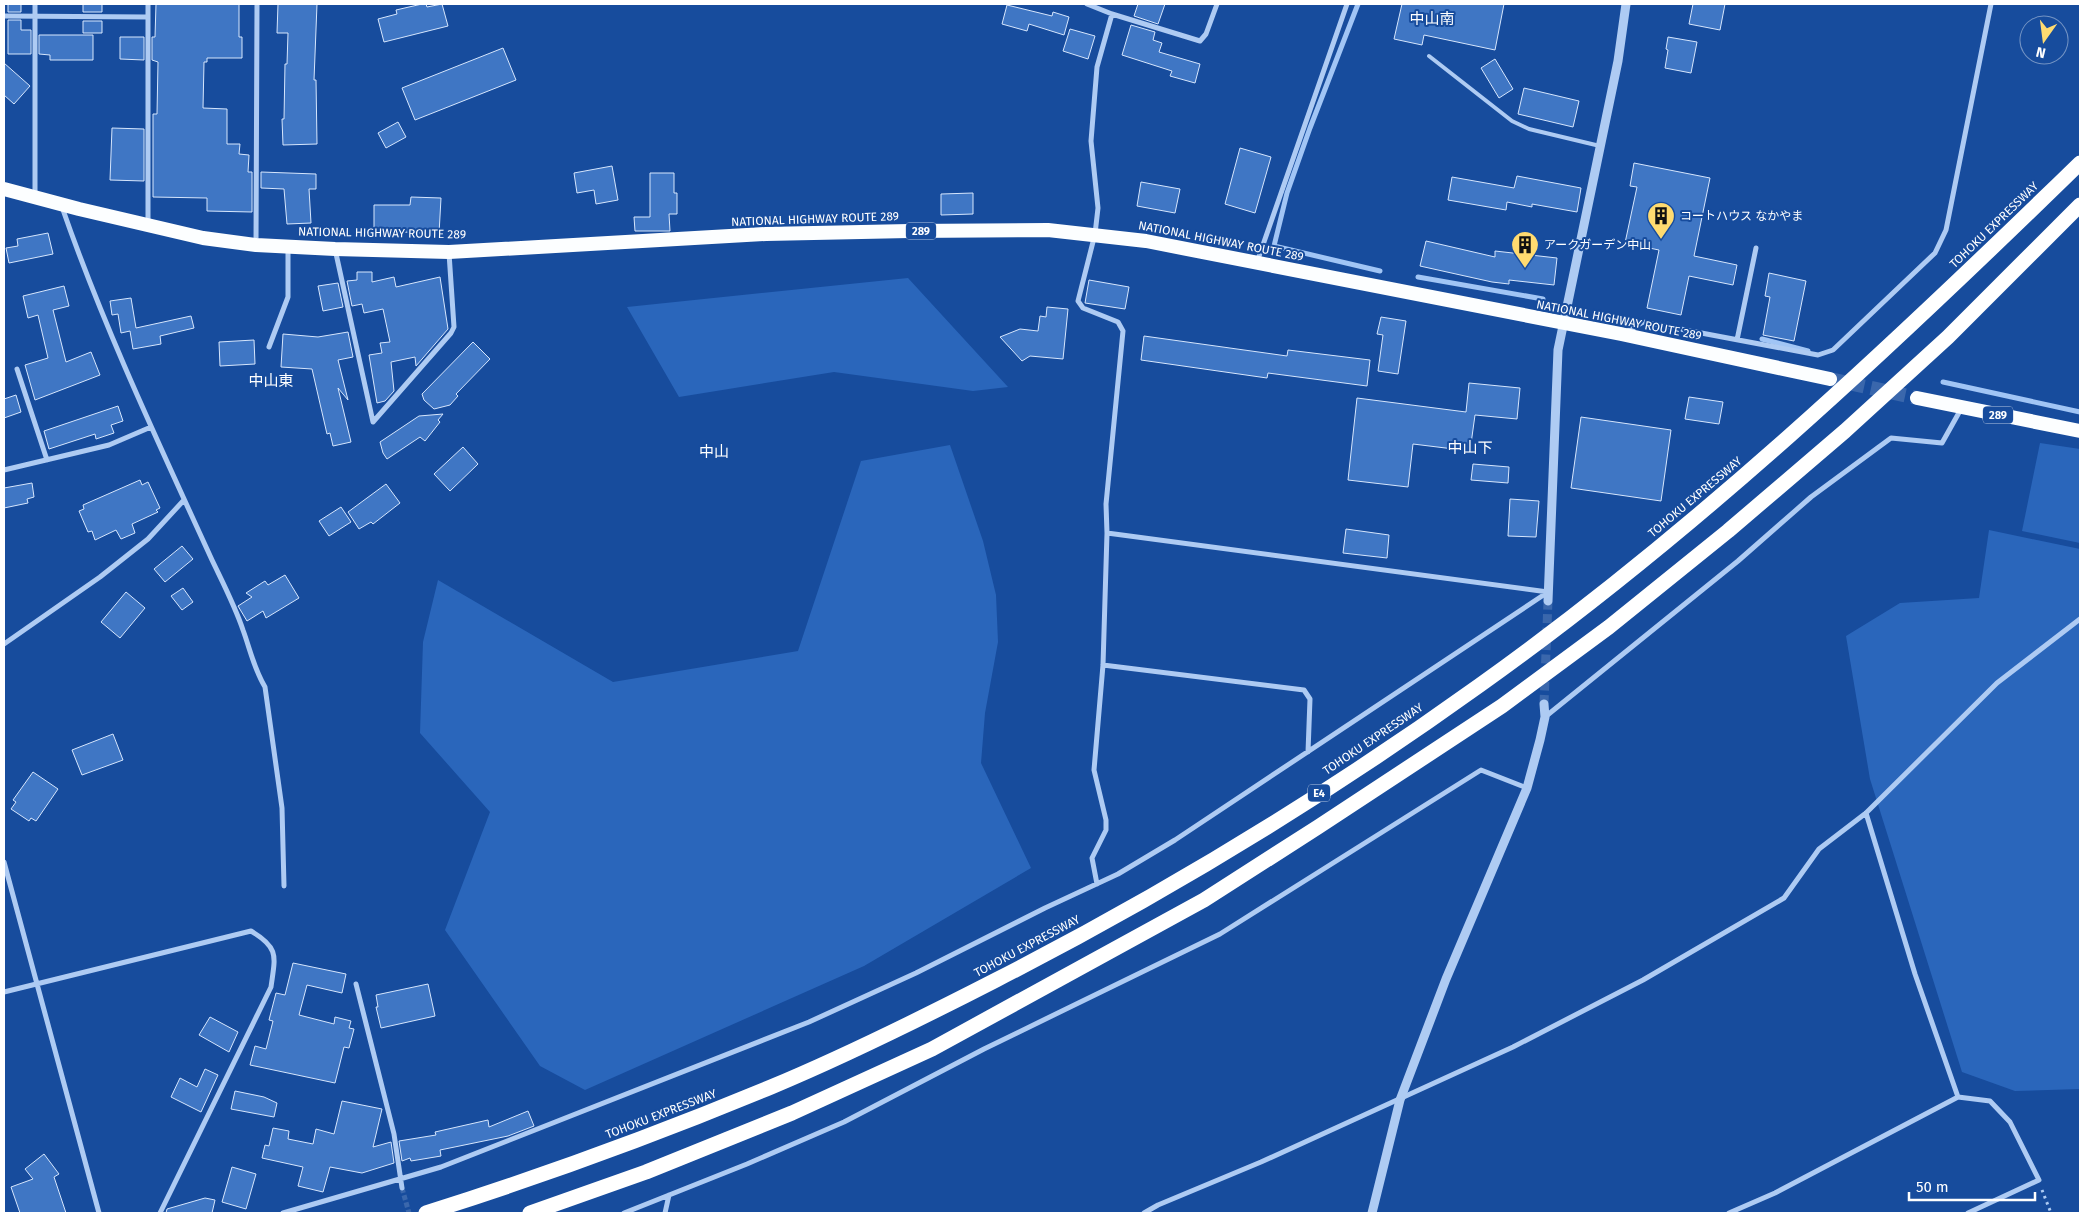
<svg xmlns="http://www.w3.org/2000/svg" width="2084" height="1217" font-family="'Fira Sans','Noto Sans JP',sans-serif">
  <style>
    .green { fill: #2a66bb }
    .lines { fill: none; stroke-linecap: round; stroke-linejoin: round }
    .stream { stroke: #a1c5f5; stroke-width: 5 }
    .building { fill: #3f76c4; stroke: #d6e6fd }
    .minor-tunnel { stroke: #3a67ac; stroke-width: 5; stroke-dasharray: 5 2.5; stroke-linecap: butt }
    .tertiary-tunnel { stroke: #3a67ac; stroke-width: 9; stroke-dasharray: 9 4.5; stroke-linecap: butt }
    .trunk-tunnel { stroke: #3a67ac; stroke-width: 14; stroke-dasharray: 14 7; stroke-linecap: butt }
    .path { stroke: #aecbf3; stroke-width: 3; stroke-dasharray: 2.5 4; stroke-linecap: butt }
    .service { stroke: #aecbf3; stroke-width: 4 }
    .minor { stroke: #aecbf3; stroke-width: 5 }
    .tertiary { stroke: #aecbf3; stroke-width: 9 }
    .trunk { stroke: #fcfeff; stroke-width: 14 }
    .motorway { stroke: #fff; stroke-width: 15 }
    .labels { text-anchor: middle; stroke-width: 4; stroke-linejoin: round; paint-order: stroke }
    .shield { fill: #174c9d; stroke: #b9c9e2; stroke-width: 1 }
    .shield-label { font-size: 11px; font-weight: bold; fill: #fff }
    .poi-label { font-size: 12px; fill: #fff; stroke: #174c9d; text-anchor: start }
    .street-label { font-size: 12px; fill: #fff; stroke: #174c9d }
    .quarter-label { font-size: 15px; fill: #fff; stroke: #174c9d }
  </style>
  <rect width="100%" height="100%" fill="#174c9d"/>
  <!-- green -->
  <path class="green" d="M908,278L1008,387L973,391L834,372L679,397L627,307Z
    M2040,443L2080,449V543L2022,531Z
    M950,445L983,541L996,595L998,642L985,713L981,763L1031,868L864,966L585,1090L540,1066L445,930L490,812L420,733L423,642L438,580L613,682L798,651L861,461Z
    M1989,530L2080,549V1089L2015,1091L1962,1072L1870,779L1846,636L1900,603L1979,598Z"/>
  <g class="lines">
    <!-- stream -->
    <path class="stream" d="M1358,4L1310,128L1287,193L1274,246L1380,271
      M1418,277L1543,299
      M1762,339L1808,351
      M1943,382L2080,412"/>
  </g>
  <!-- building -->
  <path class="building" d="M8,4H21V12H8Z
    M83,4H102V12H83Z
    M156,4H239V37H242V58H207V62H204L203,108L227,109V144H240L239,154L249,155L248,172H252V212L207,211V198L153,197V114H157L158,62L152,60V37H155Z
    M278,4H317L314,80H316L317,144L283,145L282,119H284L285,64H287L288,33H277Z
    M422,4H426L427,7L442,4L448,26L384,42L378,19L397,14L396,10Z
    M1138,4H1165L1158,24L1134,16Z
    M1402,4H1504L1495,50L1424,35L1422,45L1394,39Z
    M1693,4H1725L1720,30L1689,24Z
    M1007,5L1052,16L1053,12L1069,17L1064,35L1029,24L1027,31L1002,24Z
    M8,20H21V30H31V54H8Z
    M83,21H102V33H83Z
    M1131,25L1155,32L1153,40L1162,43L1159,52L1200,64L1195,83L1170,76L1172,71L1122,55Z
    M1070,29L1095,36L1088,59L1063,51Z
    M39,35H93V60H50V55L39,54Z
    M120,37H144V60L120,59Z
    M1668,37L1697,42L1691,73L1665,68L1668,50L1666,49Z
    M503,48L516,80L415,120L402,88Z
    M1495,59L1513,89L1499,98L1481,68Z
    M4,63L30,86L14,104L4,95Z
    M1524,88L1579,101L1573,127L1518,114Z
    M398,122L406,137L386,148L378,133Z
    M112,128L144,129V181L110,180Z
    M1240,148L1271,157L1255,213L1225,204Z
    M1634,163L1710,178L1694,256L1737,265L1733,285L1689,276L1681,315L1647,308L1659,250L1625,243L1637,187L1630,186Z
    M612,166L618,200L596,204L594,190L577,193L574,173Z
    M261,172L316,174V189H309L311,223L287,224L284,189L261,188Z
    M650,173H674V193H677V214H669L670,231H635L634,217H650Z
    M1517,176L1581,188L1577,212L1532,204V207L1507,202L1506,210L1448,200L1452,177L1514,188Z
    M1141,182L1180,189L1175,213L1137,206Z
    M973,193V214L941,215V194Z
    M411,197L441,198L439,234L403,232V235H374V205H410Z
    M48,233L53,254L9,263L6,248L18,246L17,239Z
    M1426,241L1495,257V251L1557,258L1554,285L1509,280V284L1492,282L1420,266Z
    M357,272H372V282L394,277L396,287L440,277L448,329L416,366L415,357L391,362L394,391L385,401L377,403L369,355L382,353L380,343L390,342L383,309L364,313L362,304L352,306L347,281L357,280Z
    M1769,273L1806,281L1794,341L1763,335L1770,297L1765,296Z
    M1089,280L1129,287L1125,309L1085,303Z
    M338,283L343,307L323,311L318,286Z
    M64,286L69,306L53,310L66,362L91,352L100,375L35,400L25,365L48,358L38,315L28,318L23,296Z
    M131,298L136,328L191,316L194,328L160,336L161,344L133,349L130,331L121,333L118,314L112,315L110,301Z
    M1047,307L1068,309L1063,359L1030,356L1022,361L1000,337L1020,329L1038,331L1040,316L1046,317Z
    M1381,317L1406,321L1398,374L1378,371L1383,335L1377,334Z
    M348,332L353,357L338,360L348,400L338,388L351,442L333,446L330,433L327,434L312,369L281,367L283,334L318,337Z
    M1144,336L1287,356L1288,350L1370,360L1367,386L1268,373L1267,378L1141,360Z
    M254,340L255,364L220,366L219,342Z
    M473,342L490,359L456,394L458,396L450,405L434,409L424,400L422,394Z
    M1469,383L1520,388L1517,419L1475,415L1470,451L1413,444L1408,487L1348,480L1357,398L1466,412Z
    M16,395L21,412L4,418V399Z
    M1689,397L1723,402L1719,424L1685,419Z
    M118,406L123,421L111,425L114,433L96,439L95,434L49,449L44,431Z
    M443,414L438,420L440,422L425,441L420,437L387,459L383,453L380,442L419,416Z
    M1581,417L1671,430L1661,501L1571,488Z
    M463,447L478,464L450,491L434,474Z
    M1473,464L1509,467L1508,483L1471,480Z
    M140,480L142,485L148,482L160,508L156,510L158,512L132,524L135,533L121,539L116,530L95,540L92,531L88,532L79,511L84,509L83,505Z
    M32,483L34,497L27,499L28,503L4,508V488Z
    M386,484L400,503L373,524L371,522L359,529L348,512Z
    M1510,499L1539,501L1536,537L1508,536Z
    M341,507L351,522L329,536L319,521Z
    M1346,529L1389,535L1387,558L1343,553Z
    M182,546L193,559L165,582L154,569Z
    M285,575L299,598L266,618L263,611L247,621L238,606L252,597L246,593L265,581L268,585Z
    M183,588L193,602L182,610L171,596Z
    M126,592L145,608L120,638L101,622Z
    M113,734L123,760L82,775L72,750Z
    M33,772L58,789L36,821L31,818L29,821L11,809L16,802L13,800Z
    M293,963L346,974L342,993L307,985L299,1015L334,1024L335,1017L351,1021L349,1028L354,1029L349,1048L344,1047L335,1083L250,1065L255,1046L266,1049L273,1021L269,1020L276,993L285,995Z
    M428,984L435,1016L381,1028L376,1007H378L376,995Z
    M210,1017L238,1032L229,1052L199,1035Z
    M205,1069L218,1075L201,1112L171,1097L180,1078L197,1087Z
    M235,1091L264,1097L277,1103L274,1117L231,1109Z
    M342,1101L382,1109L373,1147L391,1142L394,1163L362,1173L330,1167L323,1192L298,1186L303,1167L262,1158L265,1145L269,1146L273,1128L289,1131L288,1139L313,1144L316,1129L334,1134Z
    M528,1111L534,1126L508,1136L440,1150L441,1156L411,1161L410,1158L402,1161L399,1141L436,1135L435,1132L488,1120L489,1127Z
    M44,1154L59,1174L54,1177L66,1213H20L11,1187L33,1179L25,1169Z
    M232,1167L256,1174L246,1209L222,1202Z
    M205,1198L215,1200L212,1213H166L167,1209Z"/>
  <g class="lines">
    <!-- minor-tunnel -->
    <path class="minor-tunnel" d="M402,1188L409,1213"/>
    <!-- tertiary-tunnel -->
    <path class="tertiary-tunnel" d="M1544,704L1548,601"/>
    <!-- trunk-tunnel -->
    <path class="trunk-tunnel" d="M1830,379L1917,398"/>
    <!-- path -->
    <path class="path" d="M2042,1190L2051,1213"/>
    <!-- service -->
    <path class="service" d="M1429,56L1512,121L1529,129L1600,146"/>
    <!-- minor -->
    <path class="minor" d="M35,4V195
      M148,4V223
      M1087,4L1112,14L1200,41L1206,34L1217,4
      M4,16L147,17
      M62,207C104,328 159,444 212,560C223,583 235,606 243,630C250,649 254,669 265,687L282,808L284,886
      M256,243L257,4
      M335,249L373,422L451,333L454,327L449,253
      M1257,262L1347,4
      M1626,332L1643,322L1818,355L1833,350L1935,253L1946,230L1991,4
      M1737,340L1756,248
      M269,347L288,297V249
      M17,369L47,460
      M4,470L109,445L151,427
      M1107,533L1548,592
      M4,644L100,577L148,539L184,500
      M1103,665L1304,690L1310,699L1308,752
      M1545,717L1738,561L1811,497L1891,438L1942,443L1961,409
      M1866,813L1915,974L1958,1097L1990,1101L2010,1122L2039,1180L1968,1213
      M4,862L99,1213
      M1097,884L1092,858L1106,830V820L1094,770L1103,665L1107,533L1106,504L1123,331L1118,322L1083,308L1078,301L1095,234L1098,208L1091,141L1097,67L1112,14
      M356,984L394,1134L402,1188
      M4,992L251,931C280,948 275,957 271,987L160,1213
      M283,1213L441,1167L809,1022L916,973L1045,908L1118,874L1175,840L1548,592
      M624,1213L747,1164L844,1122L984,1049L1220,934L1481,770L1527,788
      M665,1213L669,1195
      M1144,1213L1158,1205L1261,1162L1513,1047L1643,980L1784,898L1819,849L1866,813L1997,683L2080,619
      M1729,1213L1775,1193L1958,1097"/>
    <!-- tertiary -->
    <path class="tertiary" d="M1548,601L1558,350L1618,61L1626,4
      M1372,1213L1400,1100L1446,979L1527,788L1540,740L1545,717L1544,704"/>
    <!-- trunk -->
    <path class="trunk" d="M4,189L79,209L203,238L256,245L335,249L449,252L766,234L909,231L1048,230L1146,241L1621,334L1830,379
      M1917,398L2080,431"/>
    <!-- motorway -->
    <path class="motorway" d="M426,1213C543,1176 658,1134 771,1087C848,1055 922,1018 996,980C1164,894 1327,795 1480,685C1696,531 1890,348 2080,163
      M530,1213L646,1172L792,1113L932,1049L1204,900L1318,827L1502,706L1609,627L1728,531L1845,431L1948,337L2080,205"/>
  </g>
  <!-- icons -->
  <defs>
    <symbol id="building-pin" viewBox="-11 -11 22 30"><path d="M0 17L-7.5 6A9.5 9.5 0 1 1 7.5 6Z" fill="#ffdb70" stroke="#174c9d"/><path d="M-4-6H4V6H1V3H-1V6H-4ZM-2.5-4.3h1.7v1.8h-1.7ZM.8-4.3h1.7v1.8H.8ZM-2.5-1h1.7V.8h-1.7ZM.8-1h1.7V.8H.8Z" fill="#111"/></symbol>
  </defs>
  <g fill-rule="evenodd">
    <use href="#building-pin" x="1645" y="200" width="32" height="43"/>
    <use href="#building-pin" x="1509" y="229" width="32" height="43"/>
  </g>
  <g class="labels">
    <!-- shield labels -->
    <g class="shield">
      <rect x="906" y="222.5" width="30" height="17" rx="4"/>
      <rect x="1983" y="406.5" width="30" height="17" rx="4"/>
      <rect x="1308" y="784.5" width="22" height="17" rx="4"/>
    </g>
    <g class="shield-label">
      <text x="921" y="235">289</text>
      <text x="1998" y="419">289</text>
      <text x="1319" y="797">E4</text>
    </g>
    <!-- poi labels -->
    <g class="poi-label">
      <text x="1680" y="220">コートハウス なかやま</text>
      <text x="1544" y="249">アークガーデン中山</text>
    </g>
    <!-- street labels -->
    <g class="street-label">
      <text transform="translate(815 219) rotate(-2)" y="4">NATIONAL HIGHWAY ROUTE 289</text>
      <text transform="translate(1994 225) rotate(-44)" y="4">TOHOKU EXPRESSWAY</text>
      <text transform="translate(382 233) rotate(1)" y="4">NATIONAL HIGHWAY ROUTE 289</text>
      <text transform="translate(1221 241) rotate(11)" y="4">NATIONAL HIGHWAY ROUTE 289</text>
      <text transform="translate(1619 320) rotate(11)" y="4">NATIONAL HIGHWAY ROUTE 289</text>
      <text transform="translate(1695 497) rotate(-40)" y="4">TOHOKU EXPRESSWAY</text>
      <text transform="translate(1373 739) rotate(-34)" y="4">TOHOKU EXPRESSWAY</text>
      <text transform="translate(1027 946) rotate(-28)" y="4">TOHOKU EXPRESSWAY</text>
      <text transform="translate(661 1114) rotate(-21)" y="4">TOHOKU EXPRESSWAY</text>
    </g>
    <!-- quarter labels -->
    <g class="quarter-label">
      <text x="1432" y="24">中山南</text>
      <text x="271" y="386">中山東</text>
      <text x="1470" y="453">中山下</text>
      <text x="714" y="457">中山</text>
    </g>
  </g>
  <!-- border -->
  <rect width="2084" height="1217" fill="none" stroke="#ffffff" stroke-width="10"/>
  <!-- north arrow -->
  <g transform="translate(2044 40) rotate(194)"><circle r="24" fill="#174c9d" stroke="#7494c4"/>
  <path d="M0-4L9 19L0 12L-9 19Z" fill="#ffdb70"/>
  <text y="-8" font-size="14" font-weight="bold" text-anchor="middle" fill="#ffffff">N</text>
  </g>
  <!-- scale -->
  <path d="M1909 1192v8h126v-8" fill="none" stroke="#ffffff" stroke-width="2.5"/>
  <text x="1916" y="1192" font-size="15" fill="#ffffff" stroke="#174c9d" stroke-width="4" paint-order="stroke">50 m</text>
</svg>
